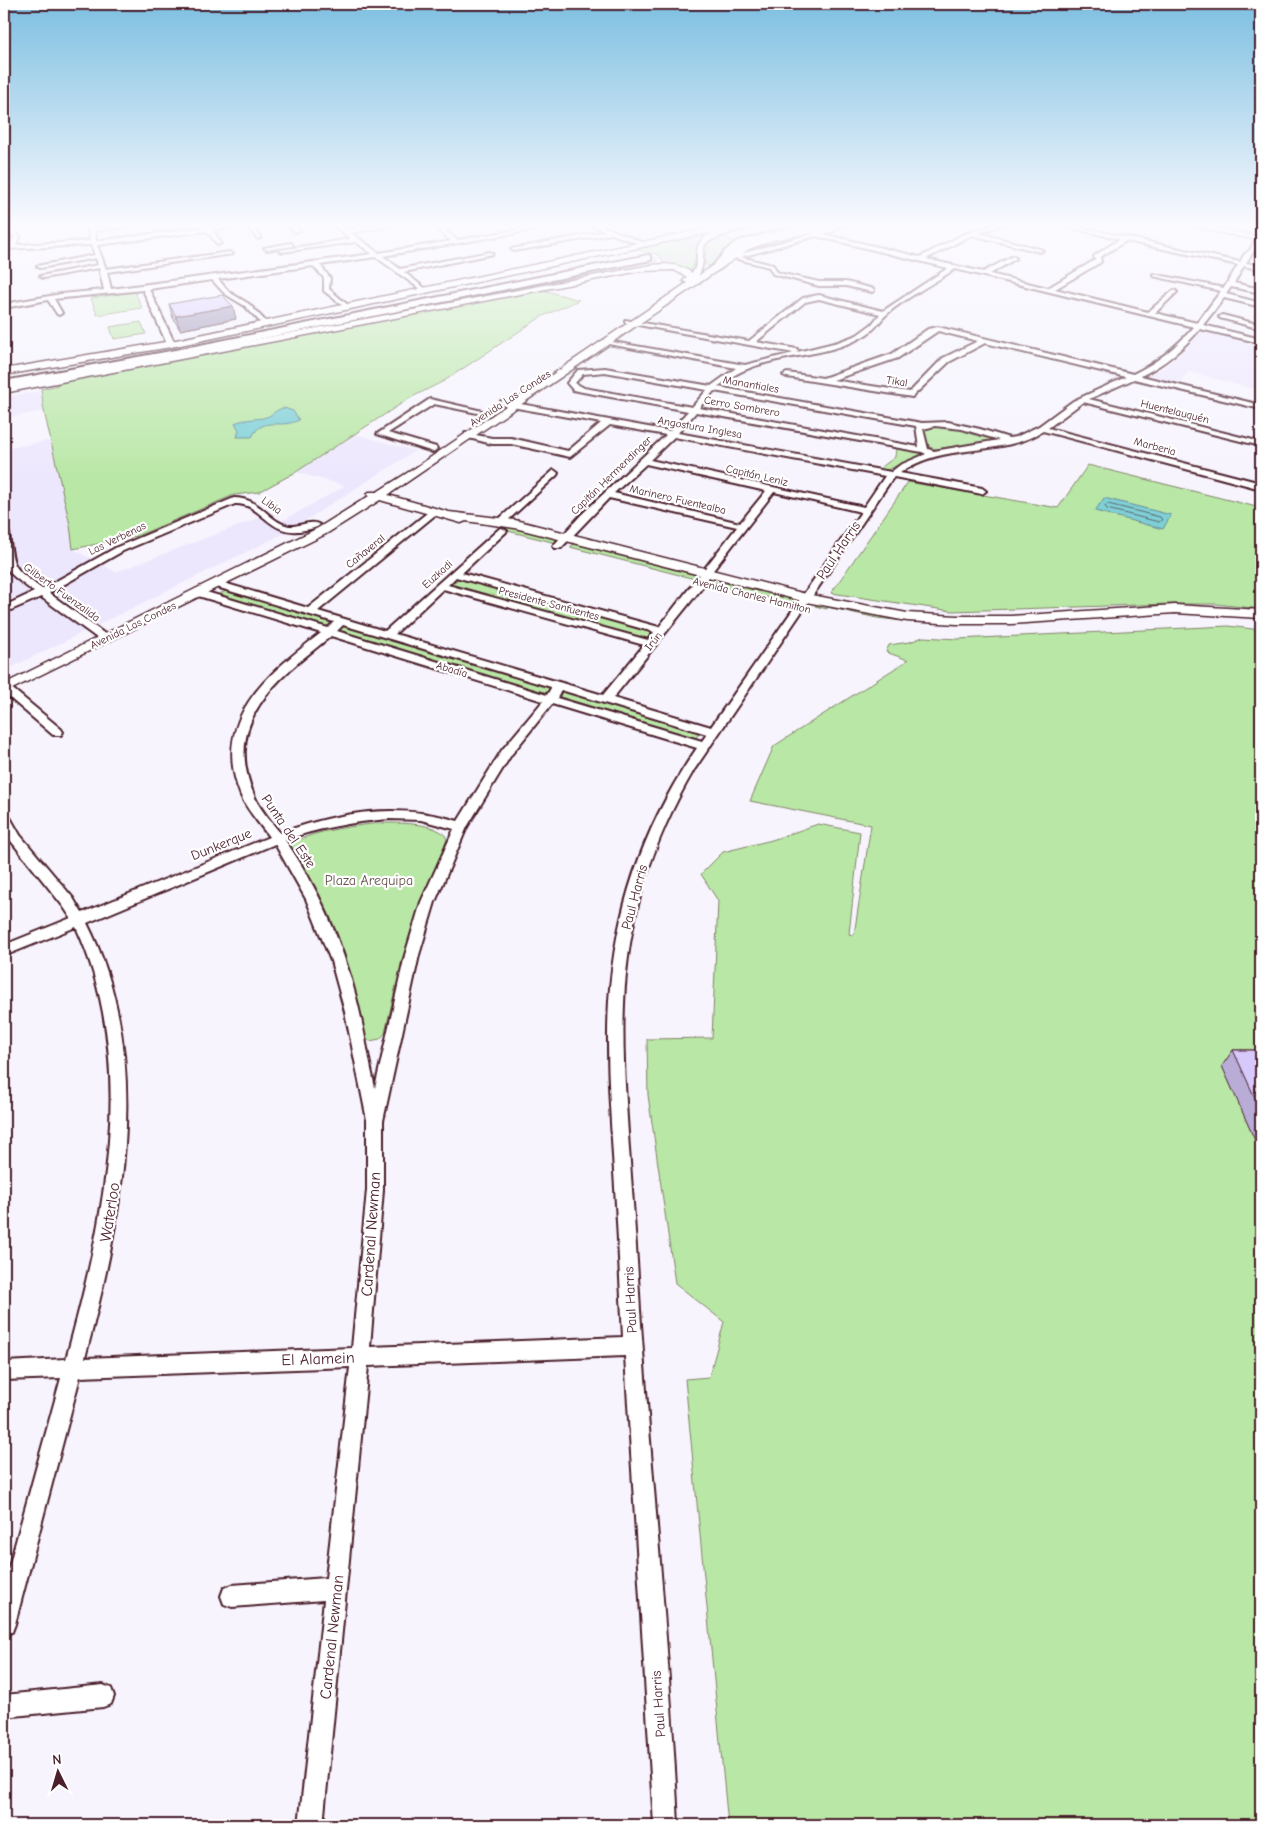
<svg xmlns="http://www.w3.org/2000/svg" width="1265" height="1829" font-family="'Comic Neue',sans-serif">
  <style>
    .built { fill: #ede7fd }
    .green { fill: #b9e7a6; stroke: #828368 }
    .water { fill: #7ed0d6; stroke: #698992 }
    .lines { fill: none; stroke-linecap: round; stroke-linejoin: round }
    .shore { stroke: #5f666f; stroke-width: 1 }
    .highway-tunnel { stroke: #d4c9d4; stroke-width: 10; stroke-dasharray: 10 5; stroke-linecap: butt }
    .minor-casing { stroke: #4a1f2b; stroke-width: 4 }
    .major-casing { stroke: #4a1f2b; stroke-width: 3 }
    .highway-casing { stroke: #4a1f2b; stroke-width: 4 }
    .minor { fill: #fff; fill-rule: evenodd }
    .major { fill: #fff; fill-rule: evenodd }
    .highway { fill: #fff; fill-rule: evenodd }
    .wall { fill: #b9add8; stroke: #4a1f2b }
    .shaded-wall { fill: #968db0; stroke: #4a1f2b }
    .building { fill: #d7c9fb; stroke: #4a1f2b }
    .labels { text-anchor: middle; stroke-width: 4.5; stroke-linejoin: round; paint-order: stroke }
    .far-street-label { font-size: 11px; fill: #4a1f2b; stroke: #fff }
    .street-label { font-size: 14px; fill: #4a1f2b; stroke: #fff }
    .park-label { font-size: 14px; fill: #66514a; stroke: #fff }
    .near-street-label { font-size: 16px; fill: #4a1f2b; stroke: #fff }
  </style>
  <rect width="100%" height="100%" fill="#f7f4fe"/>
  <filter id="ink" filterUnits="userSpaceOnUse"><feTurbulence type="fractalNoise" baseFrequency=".02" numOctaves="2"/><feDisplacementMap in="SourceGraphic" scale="10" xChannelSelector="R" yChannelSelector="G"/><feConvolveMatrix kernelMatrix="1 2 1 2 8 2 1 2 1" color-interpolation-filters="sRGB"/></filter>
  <g filter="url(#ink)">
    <!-- built -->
    <path class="built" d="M1199,331H1207L1261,343V391L1189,372L1177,384L1145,377L1166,366L1189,345Z
      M40,391L44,411L4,418V397Z
      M355,434L415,451L287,532L4,671V449L52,440L70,525L73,549L116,572L269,514L282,521L345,486L296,472Z"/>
    <!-- green -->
    <path class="green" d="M770,223H784L723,236L735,243L711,266L705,265C703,229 742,228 770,223Z
      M711,232C685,251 702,254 690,271L680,267L659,265L663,262L659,255L630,248Z
      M543,290L579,300L541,317L444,381L410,398L296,472L259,492L234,495L137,536L73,549L70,525L44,411L41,389L58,385L56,381Z
      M135,292L142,308L97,315L91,298Z
      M141,322L146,334L114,339L110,327Z
      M936,424L999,439L936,449L929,447L922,428Z
      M896,447L920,451L922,454L887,470L879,469L895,457Z
      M1088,465L1261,508V609L1216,604H1170L952,611L831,593L908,482L1058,508Z
      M503,524L561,539L556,543L500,529Z
      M576,543L699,574L695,579L570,547Z
      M461,577L658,631L648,641L449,586Z
      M711,577L803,599L799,605L706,583Z
      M228,590L701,730L696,738L219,594Z
      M817,603L911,620L912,622L877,618L827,607V609L815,606Z
      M1228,626L1261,630V1825H728L685,1379L709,1377L724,1322L675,1283L648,1095L647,1039L712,1038L718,901L701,874L723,852L772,840L818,824L860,832L849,934L854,935L871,825L750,801L774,746L908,660L886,652L889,645L910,642L923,637L958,639Z
      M382,823C397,823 441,822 447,839L412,928L401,964L385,1033L380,1039L370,1041L362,1037L289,847C303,831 361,825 382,823Z"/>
    <!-- water -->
    <path class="water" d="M284,408L293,411L299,420C279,430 263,415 252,437H237L239,430L235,423C245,418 261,420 269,416C274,413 277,409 284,408Z
      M1104,498L1171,515L1163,529L1095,511Z"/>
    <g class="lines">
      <!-- shore -->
      <path class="shore" d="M1108,504L1160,517L1162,520L1159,522L1107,509L1105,506Z"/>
      <!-- highway-tunnel -->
      <path class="highway-tunnel" d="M685,246L724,237
        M648,263L706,256L751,247"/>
      <defs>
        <path id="minor" d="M5,223H11L20,237L16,245L90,241L87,223H93L94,228L133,223H151L95,231L96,241L238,223H256L252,225L261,237L258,239L246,226L213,230L221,243L218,245L207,231L97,245L106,269L230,252L233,254L107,272L111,289L372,254L356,242L282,252L279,250L351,239L331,223H338L347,230L391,223H406L351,233L379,253L451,241L429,223H436L457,240L559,223H574L383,256L400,269L490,252L493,254L404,272L426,289L427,290L424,292L376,257L320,265L330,278L329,289L349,306L350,307L347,309L324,291V278L313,266L218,279L229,292L249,304L268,324L264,326L245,306L225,294L212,280L149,289L175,344L171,346L167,344L143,290L54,299L62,313L59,315L57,314L48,300L4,308V304L61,294L104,290L99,268L43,278L40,276L98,265L96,258L40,268L37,266L95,255L91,245L4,249V245H10L14,237Z
          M285,223H292L300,231L295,232Z
          M587,223H596L647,244L642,245L612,234L514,251L511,249L606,231Z
          M999,223H1008L979,233L1043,250L1040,252L972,235L926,259L983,272L1013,256L1016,258L1015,259L990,274L1048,288L1095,260L1094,256L1120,239L1049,223H1061L1240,262L1244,255L1250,250L1259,233L1261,232C1261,247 1252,251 1246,263L1261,266V270L1244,266L1234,283L1256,288L1261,287V291L1256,292L1231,287L1226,294L1261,303V307L1224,298L1203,325L1261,339V343L1200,329C1183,349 1165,364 1141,376L1261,405V409L1134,379L1089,399L1261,442V446L1083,402L1048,428L1261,483V489L1043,431C1000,458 942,442 900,473L982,488L986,491L982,494L894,477L892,479L694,770C652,841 627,921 624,1004C622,1052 626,1101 629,1149C633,1203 637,1256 640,1310C652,1482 670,1653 678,1825H654L625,1356L368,1366L323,1825H299L324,1600L232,1607L224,1604L221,1596L224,1588L232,1585L326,1578L350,1367L80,1377L15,1624L12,1632L4,1635V1585L61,1378L4,1380V1362L66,1359C104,1221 139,1064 76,927L4,956V945L71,918L63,906L11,841L4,830V813L8,814L20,835L73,898L82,913L269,837C260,824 247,810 241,796C210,720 266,675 321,633L195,595L194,593L199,590L203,591L328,628L334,622L213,586L212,584L217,581L308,608L432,509H438L440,511L318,611L385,631L499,529L502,528L507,531L505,533L462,573L659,627L737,527L609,498L561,548H555L553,546L581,515L666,435L610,425L570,457L511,444H492L465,437V433L492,438H511L568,451L601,423L501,405V401H504L670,431L688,411L583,392L573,390L567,383L578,370L605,368L711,386L736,368L603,343L607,341L745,365L838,342L857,335L872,324L880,314L819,299L805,302L756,342L797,349L798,351L794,353L627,323L625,322V320L749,341L803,298L819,295L883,311L948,268L816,236L741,257L773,265L777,272L783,274L819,282H846L874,289V291L872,292L846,286H819L773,274L769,267L730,257L834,227L836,230L823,234L920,257L962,235ZM1126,241L1238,265L1224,288L1153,274V276L1221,291L1197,323L1155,313L1176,293L1177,292L1174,290L1148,312L1055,289L1101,262L1100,257ZM955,269L1194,327C1176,347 1158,362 1133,374L938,327L928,329L892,354L823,378L787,373L783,375L787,377L912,397L949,362L985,343L1126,377L1073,401L1039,426L1016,437L1009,438L980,429L948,422L922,423L718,387C757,351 818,362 862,337C876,330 878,322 887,314C905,298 934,283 955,269ZM938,331L978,341L943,358L910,392L833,380L898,358ZM605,372L707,390L692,407L584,388L575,383L583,374ZM714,391L916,426L919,447L699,408ZM696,412L922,452L926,454L900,465L891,472L678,433ZM935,426L962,429L999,440L934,451L928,449L923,429ZM674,437L885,476L864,507L650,460ZM646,464L766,491L740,523L614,493ZM774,492L861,512L711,727L613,698L705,584L711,573ZM456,577L654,632L648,640L448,585ZM443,589L644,645L603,695L395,634ZM343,625L551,687V688L547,695L337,631ZM331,636L543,701L502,750L458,821C397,802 339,812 280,833C271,821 259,809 254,795C222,720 277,679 331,636ZM561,690L707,734L702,741L557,698ZM552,704L697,748C645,823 615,909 609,1001C606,1053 610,1105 613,1156C617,1216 620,1277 623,1337L370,1347L383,1190V1121L419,955L435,902L467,827L511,755ZM389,819L421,820L454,829L421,902L405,955L375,1088C368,1058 364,1027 356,997C342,942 318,887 285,840C319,828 353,822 389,819ZM275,844L306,899L331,961L345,1012L367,1120V1190L352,1348L85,1358C122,1219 155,1058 87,923Z
          M291,243L293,246L267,250L264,248Z
          M1222,315L1261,325V329L1220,318L1219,317Z
          M430,399L491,413L487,415L434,404L388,433L436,447L437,449L433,452L377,434Z
          M554,470L558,473L557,475L505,523H499V519Z
          M234,498C261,498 267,521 289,526C299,527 312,519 320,525C316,528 311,529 305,530C268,538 263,503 235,504L123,551L49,593L109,637L110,639L109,641H101L41,597L4,613V606L34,592C1,567 4,572 4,530L9,533C13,570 13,567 42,589L117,547Z
          M4,685L9,686L61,729L63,732L61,735H53L4,693Z
          M103,1685L111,1688L114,1696L111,1704L103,1707L4,1717V1695Z"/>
        <path id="major" d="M733,223H748L723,230V233C718,235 712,238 708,241C699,250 707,265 698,276C713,266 728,253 743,245C770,232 832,223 862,223L773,240L749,249L388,495L449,512L515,520L806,594L907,613L957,616H1011L1175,605L1261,610V618L1175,613L1011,624H957L907,621L806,602L515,528L466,521L461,523L380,500L326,534L4,693V684L318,528L369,496L367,494L369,492H377L415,468L687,283L683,281L687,277L674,270L640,271L4,393V387L640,267C657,264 677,261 692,273C704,256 686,247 713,232L171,347L4,375V369L171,341Z
          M1174,223H1190L1261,237V241Z"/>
        <path id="highway" d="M746,223H765L737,230L709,241L704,238L732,226Z
          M808,223H823C809,234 764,236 744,245C733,251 727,268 716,271L711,268L726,250L738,241Z
          M648,255L651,256V260L165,358L4,389V381L165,352Z"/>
      </defs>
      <!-- minor casing -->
      <use href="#minor" class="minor-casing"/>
      <!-- major casing -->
      <use href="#major" class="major-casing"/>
      <!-- highway casing -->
      <use href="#highway" class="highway-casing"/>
      <!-- minor -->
      <use href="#minor" class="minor"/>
      <!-- major -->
      <use href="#major" class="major"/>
      <!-- highway -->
      <use href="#highway" class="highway"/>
    </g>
    <!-- wall -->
    <path class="wall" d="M1227,223H1241L1238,225Z
      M169,304L236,319L180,330L173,318Z
      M1233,1050H1261V1154L1222,1066Z"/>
    <!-- shaded-wall -->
    <path class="shaded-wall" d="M233,306L236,319L180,330L176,316Z"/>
    <!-- building -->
    <path class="building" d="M222,295L233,306L176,316L169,304Z
      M1233,1050H1261V1111Z"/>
  </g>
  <!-- sky -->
  <linearGradient id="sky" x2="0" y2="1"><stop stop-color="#7dbfe1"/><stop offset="0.47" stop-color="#fbfaff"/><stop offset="1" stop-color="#fbfaff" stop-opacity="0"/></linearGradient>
  <rect width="1265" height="479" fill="url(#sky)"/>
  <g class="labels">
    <!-- far-street labels -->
    <g class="far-street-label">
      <text transform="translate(897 381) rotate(9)" y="4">Tikal</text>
      <text transform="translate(751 384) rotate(10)" y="4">Manantiales</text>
      <text transform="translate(510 398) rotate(-33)" y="4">Avenida Las Condes</text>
      <text transform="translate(742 406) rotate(10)" y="4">Cerro Sombrero</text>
      <text transform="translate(1175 411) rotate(14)" y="4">Huentelauquén</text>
      <text transform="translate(700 427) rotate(10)" y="4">Angostura Inglesa</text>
      <text transform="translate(1155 446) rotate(15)" y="4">Marberia</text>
      <text transform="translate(611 475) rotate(-44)" y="4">Capitán Hermendinger</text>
      <text transform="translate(757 475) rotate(13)" y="4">Capitán Leniz</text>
      <text transform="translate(678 499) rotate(13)" y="4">Marinero Fuentealba</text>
      <text transform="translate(272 505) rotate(35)" y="4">Libia</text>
      <text transform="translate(117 538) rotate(-26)" y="4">Las Verbenas</text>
      <text transform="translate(365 551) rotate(-39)" y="4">Cañaveral</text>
      <text transform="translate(437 574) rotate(-42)" y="4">Euzkadi</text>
      <text transform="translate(62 592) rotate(36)" y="4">Gilberto Fuenzalida</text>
      <text transform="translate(752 595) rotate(14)" y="4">Avenida Charles Hamilton</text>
      <text transform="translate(549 603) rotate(15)" y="4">Presidente Sanfuentes</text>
      <text transform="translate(133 625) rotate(-26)" y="4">Avenida Las Condes</text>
      <text transform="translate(653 641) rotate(-51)" y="4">Irún</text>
      <text transform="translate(452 669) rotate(17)" y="4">Abadía</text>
    </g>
    <!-- street labels -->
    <g class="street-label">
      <text transform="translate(838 550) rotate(-56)" y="5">Paul Harris</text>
      <text transform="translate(289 831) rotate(56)" y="5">Punta del Este</text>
      <text transform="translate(221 844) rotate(-22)" y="5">Dunkerque</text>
      <text transform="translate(634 897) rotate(-75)" y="5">Paul Harris</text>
      <text transform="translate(630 1300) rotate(-93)" y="5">Paul Harris</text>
      <text transform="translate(658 1704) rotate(-94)" y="5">Paul Harris</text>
    </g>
    <!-- park labels -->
    <g class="park-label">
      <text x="369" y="885">Plaza Arequipa</text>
    </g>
    <!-- near-street labels -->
    <g class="near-street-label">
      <text transform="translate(109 1212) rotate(-81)" y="6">Waterloo</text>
      <text transform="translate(370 1234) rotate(-86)" y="6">Cardenal Newman</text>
      <text transform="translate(318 1358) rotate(-2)" y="6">El Alamein</text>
      <text transform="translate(331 1637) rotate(-84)" y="6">Cardenal Newman</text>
    </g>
  </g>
  <!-- margin -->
  <rect width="1265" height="1829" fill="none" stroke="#fff" stroke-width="20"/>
  <rect x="10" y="10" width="1245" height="1809" fill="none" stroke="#4a1f2b" stroke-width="2" filter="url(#ink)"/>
  <!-- north arrow -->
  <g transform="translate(58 1772) rotate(355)" stroke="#ffffff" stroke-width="4" paint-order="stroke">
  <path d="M0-4L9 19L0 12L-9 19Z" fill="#4a1f2b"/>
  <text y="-8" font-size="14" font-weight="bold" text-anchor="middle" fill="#4a1f2b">N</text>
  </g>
</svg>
